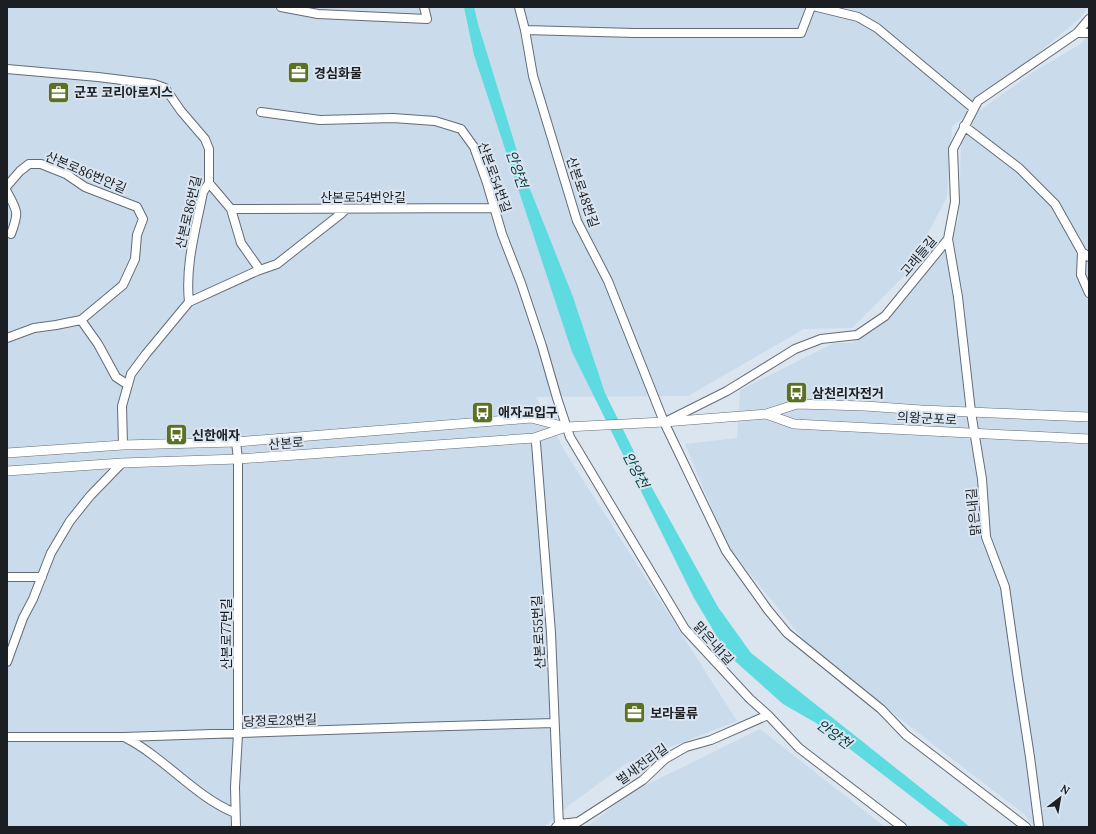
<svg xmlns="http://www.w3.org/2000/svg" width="1096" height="834" font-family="Lora,'Noto Sans KR',serif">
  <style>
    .built { fill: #cadbec }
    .water { fill: #5ddbe0 }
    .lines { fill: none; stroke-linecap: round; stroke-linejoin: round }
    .minor-casing { stroke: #636c76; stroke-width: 10 }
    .tertiary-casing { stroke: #636c76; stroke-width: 10 }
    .minor { stroke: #fff; stroke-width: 8 }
    .tertiary { stroke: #fff; stroke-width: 9 }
    .labels { text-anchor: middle; stroke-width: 4; stroke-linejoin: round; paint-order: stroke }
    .poi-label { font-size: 13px; font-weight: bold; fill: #1b1f23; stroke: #dae5f0; text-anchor: start }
    .street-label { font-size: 13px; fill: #1b1f23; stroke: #dae5f0 }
    .water-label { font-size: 14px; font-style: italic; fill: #003c3e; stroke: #dae5f0 }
  </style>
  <rect width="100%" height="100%" fill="#dae5f0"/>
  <!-- built -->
  <path class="built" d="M7,7H1088L1080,18L952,127L947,197L907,273L852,328L804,329L688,396L536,397L567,455L737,721L624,765L572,803L544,827H7Z
    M1089,33V827H1034L1024,814L908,725L807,644L727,545L685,444L737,438L740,390L834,343H852L873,329L929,267L952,239L959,217L961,141L979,111L1035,71L1082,43Z
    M760,729L885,827H586L634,791Z"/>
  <!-- water -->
  <path class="water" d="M464,7H474L478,24L524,174L573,297L605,393L651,486L718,607L751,653L970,827H951L816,723L783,704L736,662L722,645L694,598L572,352L474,55Z"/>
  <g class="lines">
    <defs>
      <path id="minor" d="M281,7L318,14L427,19L424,7
        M519,7L525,30L533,76L577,221L608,281L664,422L726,551L768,610L787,633L881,709L906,735L1026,827
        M817,7L858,17L877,28L973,108
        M525,30L634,33H801L811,7
        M1077,33H1089
        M7,69L98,77L154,84L165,88L181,111L205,139L209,149V183L203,192C196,229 185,264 189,302L146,354L131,374L122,406L123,445
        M261,112L320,120L393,118L435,121L461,129L474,147L487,183L502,234L521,283L542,346L557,398L570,437L685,629L750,699L768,715L799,748L902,827
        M964,126L1019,168L1055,204L1082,252L1089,257
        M209,183L231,209L241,243L260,270
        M7,186L20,171L29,164H41L66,174L85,187L137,207L143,219L137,235L135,259L123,285L81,320L98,344L116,377L128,385
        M7,192C18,212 19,212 11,234
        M231,209L494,208
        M948,239L958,297L971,412L982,479L986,537L1005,587L1018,679L1030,757L1039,827
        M1082,252L1081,275L1089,293
        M189,302L257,271L277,264L342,213L346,209
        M7,338L34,328L56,325L81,320
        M665,422L727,391L795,349L821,339L857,335L885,316L948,239L955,202L953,149L978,101L1077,33L1089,19
        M534,438L536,443L551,633L559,827
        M7,577H42
        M7,662L23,618L33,599L51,553L70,521L90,496L122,463
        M7,737H124L416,727L554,723
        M126,738C165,758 194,796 235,813
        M236,827L235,787L238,734V459L236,442
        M556,827L559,824L578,822L643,780L665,759L686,747L711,740L768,715"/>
      <path id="tertiary" d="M766,414L794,424L1089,439
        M7,453L123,445L236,442L531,418L566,427
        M7,471L122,463L238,459L534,438L566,427L664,422L766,414L797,404L865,406L921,410L1089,417"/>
    </defs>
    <!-- minor casing -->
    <use href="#minor" class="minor-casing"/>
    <!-- tertiary casing -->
    <use href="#tertiary" class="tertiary-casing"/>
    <!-- minor -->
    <use href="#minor" class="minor"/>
    <!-- tertiary -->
    <use href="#tertiary" class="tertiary"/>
  </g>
  <!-- icons -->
  <defs>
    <symbol id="office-square" viewBox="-11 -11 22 22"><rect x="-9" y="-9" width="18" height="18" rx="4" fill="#5a7122" stroke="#dae5f0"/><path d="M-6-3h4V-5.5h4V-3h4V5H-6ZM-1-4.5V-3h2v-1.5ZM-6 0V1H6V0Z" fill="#fff"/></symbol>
    <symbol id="bus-square" viewBox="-11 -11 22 22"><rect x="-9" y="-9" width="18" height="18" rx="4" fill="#5a7122" stroke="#dae5f0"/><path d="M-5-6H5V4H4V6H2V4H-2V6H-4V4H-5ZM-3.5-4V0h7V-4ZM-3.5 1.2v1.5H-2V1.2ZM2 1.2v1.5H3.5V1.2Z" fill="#fff"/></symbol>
  </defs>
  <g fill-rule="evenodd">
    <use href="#office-square" x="286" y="60" width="25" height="25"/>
    <use href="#office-square" x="46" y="80" width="25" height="25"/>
    <use href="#bus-square" x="784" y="380" width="25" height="25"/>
    <use href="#bus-square" x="470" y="400" width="25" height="25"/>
    <use href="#bus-square" x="164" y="422" width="25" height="25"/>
    <use href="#office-square" x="622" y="700" width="25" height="25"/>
  </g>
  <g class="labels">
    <!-- poi labels -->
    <g class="poi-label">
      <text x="314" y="78">경심화물</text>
      <text x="74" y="97">군포 코리아로지스</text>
      <text x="812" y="398">삼천리자전거</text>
      <text x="498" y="417">애자교입구</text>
      <text x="192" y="440">신한애자</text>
      <text x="650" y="718">보라물류</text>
    </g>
    <!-- street labels -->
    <g class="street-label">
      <text transform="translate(86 172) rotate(23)" y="5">산본로86번안길</text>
      <text transform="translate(495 177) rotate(70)" y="5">산본로54번길</text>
      <text transform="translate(583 192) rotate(71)" y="5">산본로48번길</text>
      <text x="363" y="202">산본로54번안길</text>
      <text transform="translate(188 212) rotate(-77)" y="5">산본로86번길</text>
      <text transform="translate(918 256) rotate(-50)" y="5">고래들길</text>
      <text transform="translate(927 418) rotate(3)" y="5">의왕군포로</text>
      <text transform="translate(286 443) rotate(-4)" y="5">산본로</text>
      <text transform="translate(973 512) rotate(-96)" y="5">맑은내길</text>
      <text transform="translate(538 632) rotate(-93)" y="5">산본로55번길</text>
      <text transform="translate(226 634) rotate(-90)" y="5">산본로77번길</text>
      <text transform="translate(714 643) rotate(48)" y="5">맑은내1길</text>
      <text transform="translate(280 720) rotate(-2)" y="5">당정로28번길</text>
      <text transform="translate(642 764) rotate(-36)" y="5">벌새전리길</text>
    </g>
    <!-- water labels -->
    <g class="water-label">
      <text transform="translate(517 169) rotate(71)" y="5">안양천</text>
      <text transform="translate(636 470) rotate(62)" y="5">안양천</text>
      <text transform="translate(834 734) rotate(36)" y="5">안양천</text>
    </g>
  </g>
  <!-- border -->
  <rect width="1096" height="834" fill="none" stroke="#1b1f23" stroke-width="16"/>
  <!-- north arrow -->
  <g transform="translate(1060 798) rotate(31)" stroke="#dae5f0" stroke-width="3" paint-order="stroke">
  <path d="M0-3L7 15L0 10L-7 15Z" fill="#1b1f23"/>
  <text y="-6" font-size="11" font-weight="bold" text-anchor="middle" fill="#1b1f23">N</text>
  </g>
</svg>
